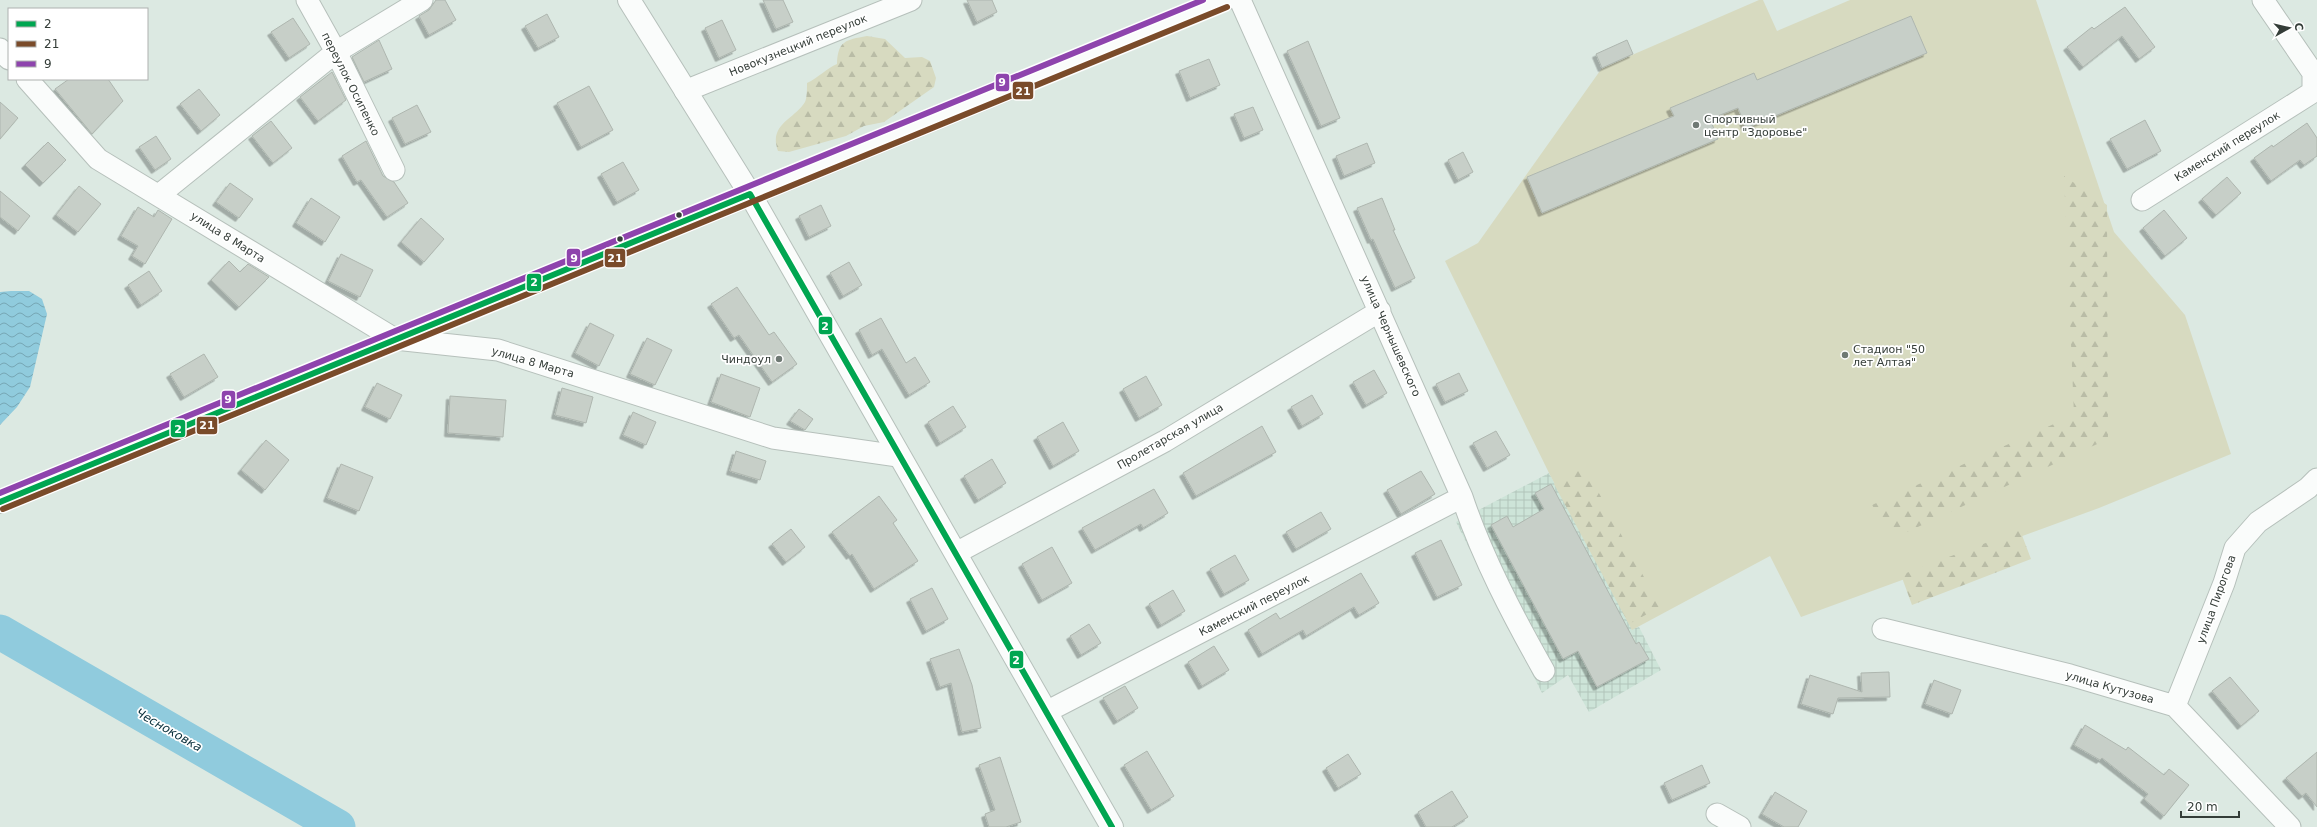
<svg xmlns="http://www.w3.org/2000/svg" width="2317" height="827" font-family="'DejaVu Sans',sans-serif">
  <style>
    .industrial { fill: url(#industrial-grid) }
    .grass { fill: #d7dac0 }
    .forest { fill: url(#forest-firs) }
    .water { fill: url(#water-waves) }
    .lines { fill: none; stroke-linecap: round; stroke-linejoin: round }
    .river { stroke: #90cbdd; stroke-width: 35 }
    .building { fill: #c7cfc8; stroke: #aeb6af; filter: url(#shadow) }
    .minor-casing { stroke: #b6c0bb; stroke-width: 23 }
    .tertiary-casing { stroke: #b6c0bb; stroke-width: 24 }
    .minor { stroke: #fafcfb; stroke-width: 21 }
    .tertiary { stroke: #fafcfb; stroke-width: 22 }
    .bus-1-casing { stroke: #fff; stroke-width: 9 }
    .bus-2-casing { stroke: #fff; stroke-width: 9 }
    .bus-3-casing { stroke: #fff; stroke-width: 9 }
    .bus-1 { stroke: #00a651; stroke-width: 6 }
    .bus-2 { stroke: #7a4b2a; stroke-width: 6 }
    .bus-3 { stroke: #8e44ad; stroke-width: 6 }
    .poi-dot { fill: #6f7974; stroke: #fff; stroke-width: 1.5 }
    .bus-dot { fill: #343d38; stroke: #fff; stroke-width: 1.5 }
    .labels { text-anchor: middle; stroke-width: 3.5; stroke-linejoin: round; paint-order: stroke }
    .street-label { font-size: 11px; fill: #343d38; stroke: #fff }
    .poi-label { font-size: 11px; fill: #343d38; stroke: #fff; text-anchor: start }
    .water-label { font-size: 12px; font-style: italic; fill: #072e3a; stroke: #fff }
    .line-badge { stroke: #fff; stroke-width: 1.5 }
    .badge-label { font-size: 11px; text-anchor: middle; font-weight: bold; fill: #fff }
  </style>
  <defs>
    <pattern id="industrial-grid" width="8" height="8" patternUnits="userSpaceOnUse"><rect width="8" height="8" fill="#cde4d8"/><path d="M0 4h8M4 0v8" fill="none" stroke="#b1c4ba"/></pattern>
    <pattern id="forest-firs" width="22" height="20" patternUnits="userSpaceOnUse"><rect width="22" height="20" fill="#d7dac0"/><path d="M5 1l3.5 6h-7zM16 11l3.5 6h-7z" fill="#b9bca6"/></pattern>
    <pattern id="water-waves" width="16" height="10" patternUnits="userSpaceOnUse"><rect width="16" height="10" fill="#90cbdd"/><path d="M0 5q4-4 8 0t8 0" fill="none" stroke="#76a6b4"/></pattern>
    <filter id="shadow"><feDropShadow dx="-3.5" dy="3.5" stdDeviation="0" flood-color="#0004"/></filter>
  </defs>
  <rect width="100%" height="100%" fill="#dce9e2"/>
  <!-- industrial -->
  <path class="industrial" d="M1549,473L1632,629L1639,627L1661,670L1589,712L1568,675L1542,693L1456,522Z"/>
  <!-- grass -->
  <path class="grass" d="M1759,0H1763L1777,31L1850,0H2036L2114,232L2185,315L2231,454L2099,508L1801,617L1770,556L1632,630L1549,473L1445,261L1478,243L1602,68Z"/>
  <!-- forest -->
  <path class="forest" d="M867,36L885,39L905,58L922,57L930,61L936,78L934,87L884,122L864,126L846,136L789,152L778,151C768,124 795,119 805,102C807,98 807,89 807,83C818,78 827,68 837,64C838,41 845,40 867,36Z
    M2064,176L2107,205L2108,439L1894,538L1872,505L2074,415Z
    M1585,467L1660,607L1629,624L1554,484Z
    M2020,530L2031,559L1912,605L1901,575Z"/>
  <!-- water -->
  <path class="water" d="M11,291H29L42,299L47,314L30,387L17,407L0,425V292Z"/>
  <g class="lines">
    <!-- river -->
    <path class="river" d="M0,632L338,827"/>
  </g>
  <!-- building -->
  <path class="building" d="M436,0H445L456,20L429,35L419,16L429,10Z
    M763,0H783L793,22L776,29Z
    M967,0H992L997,12L977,22Z
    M2125,7L2155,47L2139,59L2122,36L2083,67L2067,47L2092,27L2094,29Z
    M547,14L559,37L538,48L525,26Z
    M1911,16L1927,53L1746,128L1738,108L1710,119L1718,139L1542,213L1527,177L1674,116L1670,108L1754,73L1757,80Z
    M293,18L310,44L289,58L271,32Z
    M722,20L736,50L719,58L705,28Z
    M379,40L392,69L364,82L352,57Z
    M1627,40L1633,54L1602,68L1596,54Z
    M1308,41L1340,118L1321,126L1287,51Z
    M1209,59L1220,85L1190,98L1179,71Z
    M332,72L346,100L318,121L300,97Z
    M69,79H108L123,101L92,134L55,89Z
    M589,86L613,130L581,147L557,103Z
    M199,89L220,115L201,131L180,104Z
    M0,102L18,118L0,139Z
    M417,105L431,132L405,144L392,118Z
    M1253,107L1263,130L1244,138L1234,114Z
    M2145,120L2161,151L2127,169L2110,139Z
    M271,121L292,148L273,163L252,136Z
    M2307,123L2317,138V156L2304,165L2300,160L2271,181L2254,158L2272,145L2273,147Z
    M156,136L171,159L155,170L139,147Z
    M366,141L383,176L394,182L408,203L387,217L361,180L357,182L342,156Z
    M48,142L66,160L43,183L25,165Z
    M1367,143L1375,163L1344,176L1336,156Z
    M1463,152L1473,172L1458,180L1448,160Z
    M623,162L639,190L617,202L601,174Z
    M2227,177L2241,193L2216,215L2202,199Z
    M230,183L253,199L239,218L216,202Z
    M79,186L101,204L78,232L56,215Z
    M0,191L30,216L18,231L0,217Z
    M311,198L340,217L325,242L296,223Z
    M1382,198L1395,230H1393L1415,278L1395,288L1373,239L1371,240L1357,208Z
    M821,205L831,226L809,237L799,216Z
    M138,207L154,217L158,210L172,219L145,264L132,256L138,246L121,236Z
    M2164,210L2187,238L2165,256L2143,228Z
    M421,218L444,239L424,262L401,242Z
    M341,254L373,270L360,297L328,281Z
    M229,261L240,272L248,264L269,277L239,307L211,280Z
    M849,262L862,285L843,296L830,273Z
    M149,271L162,291L141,305L128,285Z
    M737,287L769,335L774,332L797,364L772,382L739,335L734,338L711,304Z
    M881,318L906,363L915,357L930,382L909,395L882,349L872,355L859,330Z
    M590,323L614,335L599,366L575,353Z
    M647,338L672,350L655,385L630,374Z
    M204,354L218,377L184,397L170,374Z
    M1374,370L1387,393L1366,405L1353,382Z
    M1459,373L1468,391L1445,402L1436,384Z
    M721,374L760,388L750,417L711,402Z
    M1146,376L1162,405L1139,418L1123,389Z
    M377,383L402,395L390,419L365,407Z
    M562,388L593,397L586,423L555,415Z
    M1312,395L1323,414L1302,426L1291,407Z
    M450,396L506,400L503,437L448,433Z
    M953,406L966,427L940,443L928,422Z
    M799,409L813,419L805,430L790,421Z
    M633,412L656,422L646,445L623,435Z
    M1063,422L1079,451L1053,466L1037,437Z
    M1262,426L1276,452L1196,496L1183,473Z
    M1496,431L1510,455L1487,468L1473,443Z
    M266,440L289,460L265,490L241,470Z
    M736,451L766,461L760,480L730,471Z
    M992,459L1006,483L978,500L964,476Z
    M341,464L373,477L359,511L327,498Z
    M1421,471L1435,494L1401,514L1387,490Z
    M1551,484L1636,644L1639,642L1649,659L1597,687L1578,651L1563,659L1491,525L1507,516L1513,527L1544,509L1535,493Z
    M1154,489L1168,513L1143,528L1141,524L1095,550L1082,528Z
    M879,496L897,520L893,523L918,561L874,589L852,554L850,556L832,532Z
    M1321,512L1331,529L1296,549L1286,532Z
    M791,529L805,547L786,562L772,544Z
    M1441,540L1462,585L1437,597L1415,553Z
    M1052,547L1072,583L1042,600L1022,564Z
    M1235,555L1249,580L1224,594L1210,569Z
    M1361,573L1379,603L1359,615L1354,607L1306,636L1303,630L1262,654L1248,630L1276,613L1280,619Z
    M932,588L948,619L926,631L910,599Z
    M1173,590L1185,611L1161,625L1149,604Z
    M1089,624L1101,643L1081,655L1070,636Z
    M1214,646L1229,670L1202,686L1188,662Z
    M959,649L972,685L981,728L962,732L951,683L940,687L930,659Z
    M1889,672L1890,697L1838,698L1833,714L1801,704L1810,675L1862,692L1861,673Z
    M2230,677L2259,711L2241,726L2212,691Z
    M1934,680L1961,690L1952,714L1925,704Z
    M1125,686L1138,708L1117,721L1103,698Z
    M2085,725L2126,750L2128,747L2164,775L2169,769L2189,785L2164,816L2144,799L2148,794L2102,758L2100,760L2074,745Z
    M1147,751L1174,796L1151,810L1124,765Z
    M2317,752V807L2306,793L2302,796L2286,778Z
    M1348,754L1361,774L1338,788L1326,768Z
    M1000,757L1021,822L1006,827H989L985,814L995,810L979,765Z
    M1702,765L1710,783L1672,800L1664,783Z
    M1452,791L1468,817L1452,827H1426L1418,812Z
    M1775,792L1807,811L1798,827H1784L1762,814Z"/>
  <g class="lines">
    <defs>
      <path id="minor" d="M307,0L336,52L394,170
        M1240,0L1462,497C1482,557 1513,616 1544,671
        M0,49L9,59
        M27,79L98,159L395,339L498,350L773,438L898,456
        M685,91L911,0
        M159,195L336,52L422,0
        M2142,200L2313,92V73L2263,0
        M956,553L1165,441L1380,311
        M1883,629L2070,675L2175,706L2290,827
        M2175,706L2224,583L2235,548L2258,522L2308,488L2317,479
        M1046,712L1462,497
        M1717,814L1740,827"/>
      <path id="tertiary" d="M629,0L750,194L1112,827
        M0,502L1224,0"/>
    </defs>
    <!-- minor casing -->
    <use href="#minor" class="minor-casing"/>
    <!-- tertiary casing -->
    <use href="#tertiary" class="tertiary-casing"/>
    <!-- minor -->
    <use href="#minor" class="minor"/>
    <!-- tertiary -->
    <use href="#tertiary" class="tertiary"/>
    <defs>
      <path id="bus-1" d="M0,502L750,194L1112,827"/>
      <path id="bus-2" d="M3,509L1227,7"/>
      <path id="bus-3" d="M0,493L1203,0"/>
    </defs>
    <!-- bus-1 casing -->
    <use href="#bus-1" class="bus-1-casing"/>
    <!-- bus-2 casing -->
    <use href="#bus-2" class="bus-2-casing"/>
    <!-- bus-3 casing -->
    <use href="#bus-3" class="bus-3-casing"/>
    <!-- bus-1 -->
    <use href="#bus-1" class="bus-1"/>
    <!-- bus-2 -->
    <use href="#bus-2" class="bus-2"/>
    <!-- bus-3 -->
    <use href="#bus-3" class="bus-3"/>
  </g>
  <!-- markers -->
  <g class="poi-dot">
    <circle cx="1696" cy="125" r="4"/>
    <circle cx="1845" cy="355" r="4"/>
    <circle cx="779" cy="359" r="4"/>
  </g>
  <g class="bus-dot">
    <circle cx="679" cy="215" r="3.5"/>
    <circle cx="620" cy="239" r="3.5"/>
  </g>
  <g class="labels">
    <!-- street labels -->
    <g class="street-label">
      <text transform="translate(798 45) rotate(-22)" y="4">Новокузнецкий переулок</text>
      <text transform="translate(351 84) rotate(63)" y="4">переулок Осипенко</text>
      <text transform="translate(2227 146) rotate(-32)" y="4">Каменский переулок</text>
      <text transform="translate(228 237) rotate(32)" y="4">улица 8 Марта</text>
      <text transform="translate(1391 336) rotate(66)" y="4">улица Чернышевского</text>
      <text transform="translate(533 362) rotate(16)" y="4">улица 8 Марта</text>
      <text transform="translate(1170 436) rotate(-30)" y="4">Пролетарская улица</text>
      <text transform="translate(2216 599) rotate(-70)" y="4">улица Пирогова</text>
      <text transform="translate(1254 605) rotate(-27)" y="4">Каменский переулок</text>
      <text transform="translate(2110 687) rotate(16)" y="4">улица Кутузова</text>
    </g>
    <!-- poi labels -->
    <g class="poi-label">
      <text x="1704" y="123">Спортивный<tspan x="1704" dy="13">центр "Здоровье"</tspan></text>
      <text x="1853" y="353">Стадион "50<tspan x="1853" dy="13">лет Алтая"</tspan></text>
      <text x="771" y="363" text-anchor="end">Чиндоул</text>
    </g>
    <!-- water labels -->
    <g class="water-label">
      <text transform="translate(169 730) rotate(30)" y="4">Чесноковка</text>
    </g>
  </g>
  <g class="line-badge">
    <rect x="995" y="73" width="15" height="19" rx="4" fill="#8e44ad"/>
    <rect x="1012" y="81" width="22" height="19" rx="4" fill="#7a4b2a"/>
    <rect x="566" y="248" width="15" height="19" rx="4" fill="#8e44ad"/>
    <rect x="604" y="248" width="22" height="20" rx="4" fill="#7a4b2a"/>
    <rect x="526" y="273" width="16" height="19" rx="4" fill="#00a651"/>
    <rect x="818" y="316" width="15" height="19" rx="4" fill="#00a651"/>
    <rect x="221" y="390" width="15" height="19" rx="4" fill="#8e44ad"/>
    <rect x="196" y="416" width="22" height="19" rx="4" fill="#7a4b2a"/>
    <rect x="170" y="419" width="16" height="19" rx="4" fill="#00a651"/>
    <rect x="1009" y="650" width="15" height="19" rx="4" fill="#00a651"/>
  </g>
  <g class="badge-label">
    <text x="1002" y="86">9</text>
    <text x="1023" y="95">21</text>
    <text x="574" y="262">9</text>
    <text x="615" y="262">21</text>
    <text x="534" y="286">2</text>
    <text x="825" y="330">2</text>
    <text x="228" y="403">9</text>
    <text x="207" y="429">21</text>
    <text x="178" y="433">2</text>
    <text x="1016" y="664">2</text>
  </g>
  <!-- legend -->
  <rect x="8" y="8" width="140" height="72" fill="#ffffff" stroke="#aeb1af"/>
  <rect x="16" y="21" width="20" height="6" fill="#00a651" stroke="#aeb1af"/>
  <text x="44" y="28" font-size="12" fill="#343d38">2</text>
  <rect x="16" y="41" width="20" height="6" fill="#7a4b2a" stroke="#aeb1af"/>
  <text x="44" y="48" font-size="12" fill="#343d38">21</text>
  <rect x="16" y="61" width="20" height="6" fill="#8e44ad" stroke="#aeb1af"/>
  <text x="44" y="68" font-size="12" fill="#343d38">9</text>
  <!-- north arrow -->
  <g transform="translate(2289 28) rotate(82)" stroke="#ffffff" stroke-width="3" paint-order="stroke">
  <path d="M0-3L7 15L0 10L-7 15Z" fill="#343d38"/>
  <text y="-6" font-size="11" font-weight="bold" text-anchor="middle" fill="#343d38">С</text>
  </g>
  <!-- scale -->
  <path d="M2181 811v6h58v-6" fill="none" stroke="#343d38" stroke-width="2"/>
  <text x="2187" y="811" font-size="12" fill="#343d38" stroke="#ffffff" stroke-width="3" paint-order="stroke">20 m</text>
</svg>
